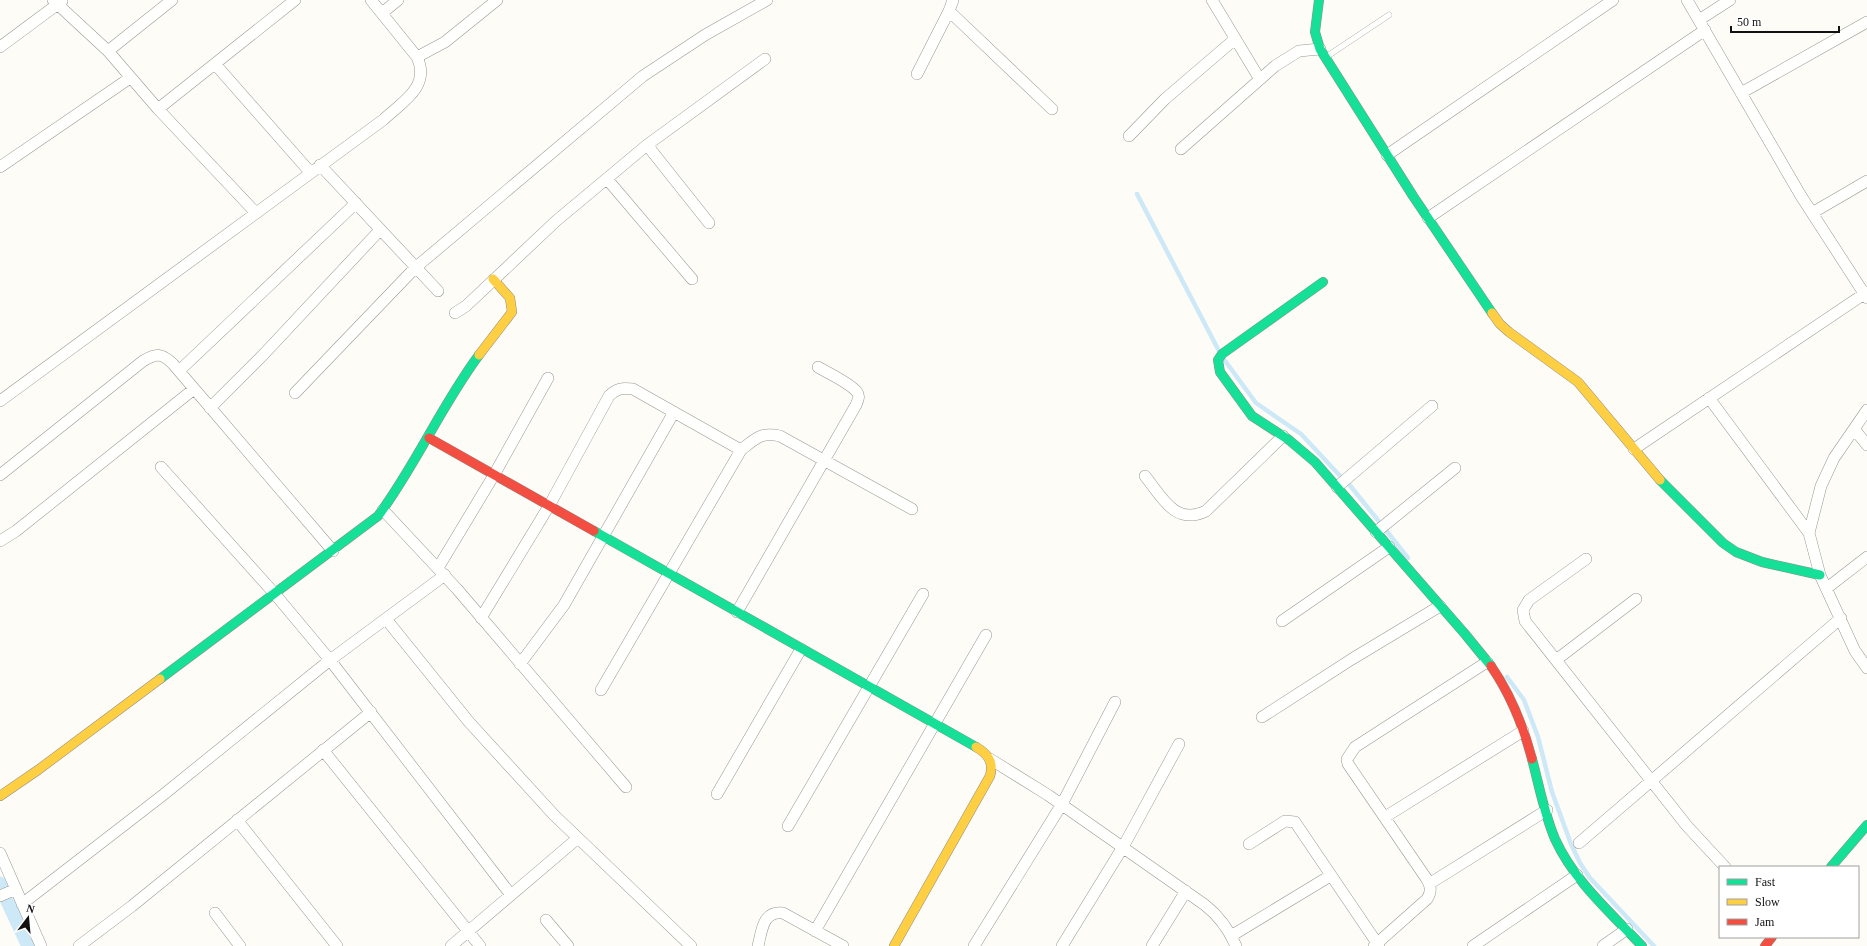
<svg xmlns="http://www.w3.org/2000/svg" width="1867" height="946" font-family="Georgia,serif">
  <style>
    .lines { fill: none; stroke-linecap: round; stroke-linejoin: round }
    .stream { stroke: #cde8f7; stroke-width: 4.5 }
    .canal { stroke: #cde8f7; stroke-width: 15 }
    .lane-casing { stroke: #979795; stroke-width: 6 }
    .street-casing { stroke: #979795; stroke-width: 12 }
    .fast-casing { stroke: #8e8d8b; stroke-width: 10 }
    .slow-casing { stroke: #8e8d8b; stroke-width: 10 }
    .jam-casing { stroke: #8e8d8b; stroke-width: 10 }
    .lane { stroke: #fffffe; stroke-width: 5.5 }
    .street { stroke: #fffffe; stroke-width: 11 }
    .fast { stroke: #16e098; stroke-width: 9 }
    .slow { stroke: #ffcf43; stroke-width: 9 }
    .jam { stroke: #f24e42; stroke-width: 9 }
  </style>
  <rect width="100%" height="100%" fill="#fdfcf7"/>
  <g class="lines">
    <!-- stream -->
    <path class="stream" d="M1137,194L1219,351
      M1223,358L1256,403L1301,434L1342,478
      M1348,483L1381,524
      M1385,529L1408,558
      M1507,677L1524,700L1538,737L1552,792L1571,844L1580,863L1590,878L1654,946"/>
    <!-- canal -->
    <path class="canal" d="M0,884L29,946"/>
    <defs>
      <path id="lane" d="M1326,57L1389,15"/>
      <path id="street" d="M53,0L108,51L158,109L256,213
        M1212,0L1259,78
        M1687,0L1801,196L1867,298
        M949,11L1052,109
        M382,13L398,0
        M1699,20L1730,0
        M0,47L62,1
        M108,51L172,0
        M417,57L445,42L497,0
        M215,64L310,172
        M917,74L949,11L953,0
        M1741,93L1867,22
        M158,109L295,0
        M1129,136L1165,99L1235,39
        M647,145L709,223
        M1181,149L1275,66L1299,51L1320,49
        M1387,155L1613,0
        M320,165L438,291
        M0,167L130,78
        M607,179L692,279
        M1812,213L1867,181
        M1428,218L1705,30
        M455,313L466,306L556,221L647,145L765,59
        M179,371L356,203
        M295,393L415,268L643,76L705,35L767,0
        M1709,398L1809,533
        M0,401L383,120C402,102 431,87 417,57L371,0
        M210,408L263,355L380,230
        M1867,410L1834,458L1821,486L1809,533L1820,575L1855,651L1867,668
        M1854,429L1867,445
        M1634,449L1867,292
        M161,467L274,593L330,660L511,895
        M0,475L143,361C157,353 162,353 173,364L333,551
        M1145,476C1162,497 1175,526 1206,511L1283,436
        M1337,487L1432,406
        M383,510L457,589L626,787
        M1376,532L1455,468
        M0,541L16,531L194,389
        M1586,559L1529,600L1523,610L1525,621L1687,826L1725,867
        M438,568L494,475L548,378
        M1827,588L1867,557
        M737,612L856,405C858,400 860,396 857,392C850,383 828,373 818,367
        M481,618L549,506L609,396C617,388 622,388 633,389L741,450
        M386,619L469,722L554,815L691,946
        M1282,621L1389,547
        M1556,660L1636,599
        M520,664L564,605L674,412
        M601,690L741,450C756,438 761,432 780,436L912,509
        M1262,717L1352,659L1440,606
        M323,750L480,946
        M990,759L1048,795L1205,905C1219,916 1229,930 1236,946
        M717,794L801,649
        M1385,817L1523,731
        M237,820L337,946
        M788,826L923,594
        M1579,843L1841,618
        M1249,844L1285,821L1295,822L1379,946
        M0,853L41,946
        M1429,884L1547,810
        M0,896L16,889
        M22,904L163,795L330,660L445,575
        M215,913L240,946
        M546,920L568,946
        M815,931L986,635
        M1231,936L1330,876
        M79,946L132,906L371,712
        M451,946L578,838
        M758,946C762,931 762,911 783,913L843,946
        M974,946L1062,804L1115,702
        M1062,946L1123,847L1179,744
        M1152,946L1186,891
        M1374,946L1427,899C1432,891 1431,886 1426,878L1348,764L1347,759L1355,747L1487,662
        M1473,946L1577,875
        M1603,946L1627,929"/>
      <path id="fast" d="M1319,0L1315,32L1320,49L1413,196L1492,313
        M1323,282L1222,354L1218,360L1220,372L1252,416L1289,440L1315,462L1465,634L1491,666
        M1660,480L1723,543L1736,552L1762,562L1820,575
        M594,531L976,747
        M160,679L378,516C416,465 441,406 479,355
        M1532,759C1539,785 1544,813 1555,839C1574,881 1611,913 1642,946
        M1831,867L1867,825"/>
      <path id="slow" d="M1492,313L1500,324L1509,332L1578,382L1660,480
        M479,355L512,312L510,298L493,279
        M0,796L38,770L160,679
        M894,946L990,776C994,762 988,754 976,747"/>
      <path id="jam" d="M429,438L594,531
        M1491,666C1511,695 1523,725 1532,759
        M1765,946L1772,937"/>
    </defs>
    <!-- lane casing -->
    <use href="#lane" class="lane-casing"/>
    <!-- street casing -->
    <use href="#street" class="street-casing"/>
    <!-- fast casing -->
    <use href="#fast" class="fast-casing"/>
    <!-- slow casing -->
    <use href="#slow" class="slow-casing"/>
    <!-- jam casing -->
    <use href="#jam" class="jam-casing"/>
    <!-- lane -->
    <use href="#lane" class="lane"/>
    <!-- street -->
    <use href="#street" class="street"/>
    <!-- fast -->
    <use href="#fast" class="fast"/>
    <!-- slow -->
    <use href="#slow" class="slow"/>
    <!-- jam -->
    <use href="#jam" class="jam"/>
  </g>
  <!-- legend -->
  <rect x="1719" y="866" width="140" height="72" fill="#ffffff" stroke="#a0a0a0"/>
  <rect x="1727" y="879" width="20" height="6" fill="#16e098" stroke="#a0a0a0"/>
  <text x="1755" y="886" font-size="12" fill="#111111">Fast</text>
  <rect x="1727" y="899" width="20" height="6" fill="#ffcf43" stroke="#a0a0a0"/>
  <text x="1755" y="906" font-size="12" fill="#111111">Slow</text>
  <rect x="1727" y="919" width="20" height="6" fill="#f24e42" stroke="#a0a0a0"/>
  <text x="1755" y="926" font-size="12" fill="#111111">Jam</text>
  <!-- north arrow -->
  <g transform="translate(28 918) rotate(16)" stroke="#ffffff" stroke-width="3" paint-order="stroke">
  <path d="M0-3L7 15L0 10L-7 15Z" fill="#111111"/>
  <text y="-6" font-size="11" font-weight="bold" text-anchor="middle" fill="#111111">N</text>
  </g>
  <!-- scale -->
  <path d="M1731 26v6h108v-6" fill="none" stroke="#111111" stroke-width="2"/>
  <text x="1737" y="26" font-size="12" fill="#111111" stroke="#ffffff" stroke-width="3" paint-order="stroke">50 m</text>
</svg>
